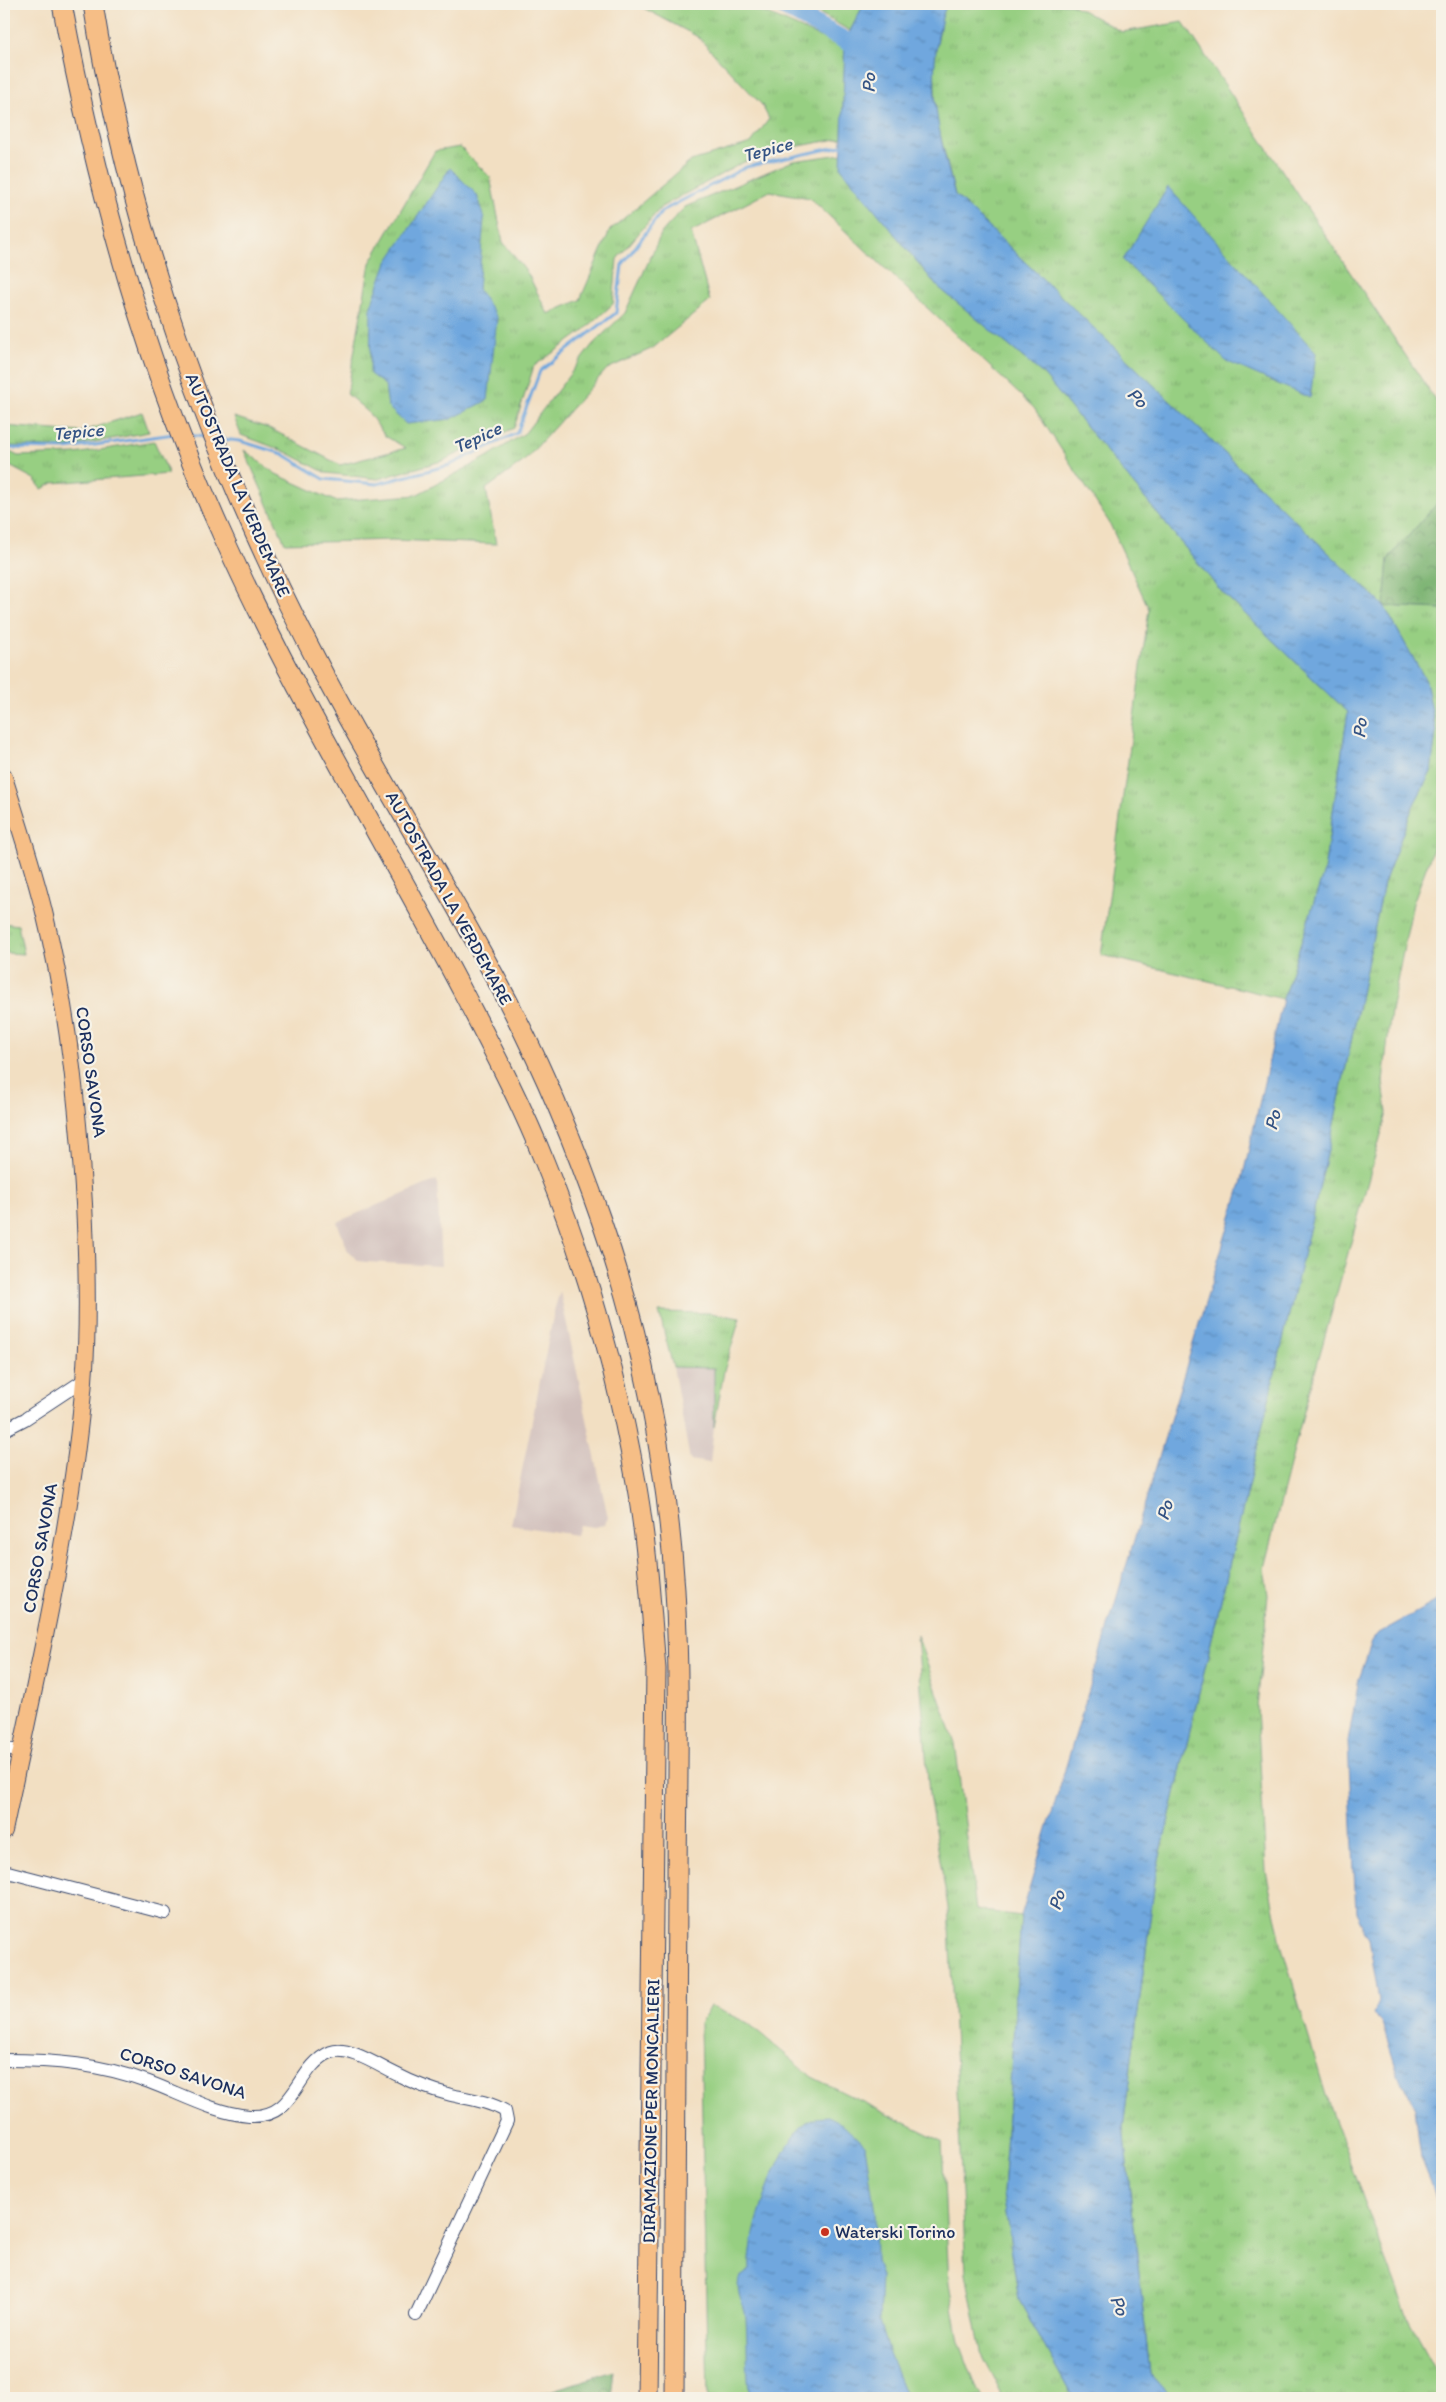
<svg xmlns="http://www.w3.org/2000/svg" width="1446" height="2402" font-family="Itim,sans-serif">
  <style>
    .industrial { fill: #d1c0bc }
    .grass { fill: url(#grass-tufts); stroke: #597f70 }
    .forest { fill: url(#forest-crowns); stroke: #4a7067 }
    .garden { fill: #97cf82; stroke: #597f70 }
    .water { fill: url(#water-ripples); stroke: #456b9e }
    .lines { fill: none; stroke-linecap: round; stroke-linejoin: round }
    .stream { stroke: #6fa7de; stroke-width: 3 }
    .river { stroke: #6fa7de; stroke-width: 18 }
    .minor-casing { stroke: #3b496d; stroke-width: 14 }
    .major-casing { stroke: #3b496d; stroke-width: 18 }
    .highway-casing { stroke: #3b496d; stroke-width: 21 }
    .minor { stroke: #fff; stroke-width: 12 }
    .major { stroke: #f6be86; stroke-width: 16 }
    .highway { stroke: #f6be86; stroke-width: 19 }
    .poi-dot { fill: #c8321e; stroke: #f7f3e8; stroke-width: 2 }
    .labels { text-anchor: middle; stroke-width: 4.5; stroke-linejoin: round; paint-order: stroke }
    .street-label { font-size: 18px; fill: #1b2f5e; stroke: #f7f3e8 }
    .poi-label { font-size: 18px; fill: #1b2f5e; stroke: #f7f3e8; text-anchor: start }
    .water-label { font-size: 19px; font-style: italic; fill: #345384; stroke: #f7f3e8 }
  </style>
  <defs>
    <pattern id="grass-tufts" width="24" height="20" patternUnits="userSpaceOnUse" patternTransform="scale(1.25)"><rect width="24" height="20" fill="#97cf82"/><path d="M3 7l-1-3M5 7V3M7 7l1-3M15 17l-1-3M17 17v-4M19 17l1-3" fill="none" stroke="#82b273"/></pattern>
    <pattern id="forest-crowns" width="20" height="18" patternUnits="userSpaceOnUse" patternTransform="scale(1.25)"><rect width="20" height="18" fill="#79b270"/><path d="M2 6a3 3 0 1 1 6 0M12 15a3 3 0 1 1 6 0" fill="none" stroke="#62915f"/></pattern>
    <pattern id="water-ripples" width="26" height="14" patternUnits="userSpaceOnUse" patternTransform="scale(1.25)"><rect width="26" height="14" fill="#6fa7de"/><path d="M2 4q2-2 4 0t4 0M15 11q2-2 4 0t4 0" fill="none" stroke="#5a88b7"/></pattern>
  </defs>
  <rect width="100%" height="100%" fill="#f7f3e8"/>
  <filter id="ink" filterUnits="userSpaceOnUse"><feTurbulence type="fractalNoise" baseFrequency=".02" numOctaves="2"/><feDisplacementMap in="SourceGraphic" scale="10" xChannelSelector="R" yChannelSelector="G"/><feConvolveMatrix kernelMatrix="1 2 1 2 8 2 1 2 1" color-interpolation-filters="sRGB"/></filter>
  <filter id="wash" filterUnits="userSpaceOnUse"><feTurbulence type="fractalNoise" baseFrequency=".0096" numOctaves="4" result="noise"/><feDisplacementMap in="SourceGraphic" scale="20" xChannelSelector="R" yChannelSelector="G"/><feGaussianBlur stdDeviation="1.12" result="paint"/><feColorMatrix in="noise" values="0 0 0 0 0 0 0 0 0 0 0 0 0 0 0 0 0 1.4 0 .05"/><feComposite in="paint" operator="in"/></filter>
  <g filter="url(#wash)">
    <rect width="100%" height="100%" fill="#f2dfc2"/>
    <!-- industrial -->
    <path class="industrial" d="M437,1180L441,1266L366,1262L359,1261L348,1251L337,1222Z
      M560,1292L608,1518L604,1525L594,1527L579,1525L576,1535L511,1525L555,1307Z
      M673,1367L714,1368V1427L710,1463L690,1460Z"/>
    <!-- grass -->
    <path class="grass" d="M636,4H734L768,14L845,48L842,138L784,149L744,162L661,207L617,259L613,304L581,333L534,366L514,428L442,461L378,479L326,473L284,451L241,435L234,417L271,429L340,465L406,448L385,436L368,412L347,394L370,263L435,151L460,147L490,177L503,242L528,274L548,314L580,300L610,230L691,161L751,143L769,119L762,105L698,37Z
      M804,4H864L850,31Z
      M948,4H1071L1122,32L1183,22L1442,410V498L1388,559L1384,606L1442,609V825L1413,903L1391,1011L1383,1082L1387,1113L1301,1422L1264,1568L1268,1595L1257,1708L1266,1871L1281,1944L1330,2109L1408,2318L1442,2381V2398H1172L1150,2374L1123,2127L1156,1873L1331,1138L1384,883L1413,806L1431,772L1436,732L1426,681L1384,606L955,195L936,117L934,60L943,11Z
      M842,154V168L936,285L1043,374L1220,590L1348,712L1324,871L1283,999L1101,955L1149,609L1109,522L1034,408L810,198L770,191L691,232L710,301L653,348L607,369L524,461L486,489L496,544L392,540L285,543L244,450L276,474L335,501L416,495L487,457L525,433L593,344L625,313L662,232L685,207L793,161Z
      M142,412L149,432L67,447L8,446L4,443V426L81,432Z
      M154,441L169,474L53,483L42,489L34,479L4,463V449L18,456L75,454Z
      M4,923L18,925L24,954L7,953L4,944Z
      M659,1312L710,1313L740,1318L724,1371L714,1427V1368L673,1367Z
      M917,1635L955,1743L976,1910L1021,1916L1003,2194L1019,2300L1073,2398H1004L981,2353L966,2273L948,1907L929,1795Z"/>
    <!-- forest -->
    <path class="forest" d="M1442,498V609L1384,606L1388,559Z
      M614,2371L611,2398H530V2397Z"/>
    <!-- garden -->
    <path class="garden" d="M710,2006L748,2023L812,2077L942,2141L949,2284L959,2341L978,2392L984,2398H708L700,2024Z"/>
    <!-- water -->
    <path class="water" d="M864,4H948C941,14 941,25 938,36C928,95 940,139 955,195L1384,606L1426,681L1436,732L1431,772L1413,806L1384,883L1331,1138L1156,1873L1123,2127L1150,2374L1172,2398H1073L1019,2300L1003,2194L1021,1916L1241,1184L1283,999L1324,871L1348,712L1220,590L1043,374L936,285L841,168L845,41Z
      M450,168L477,195L484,219L478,289L497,318L488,400L451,419L406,424L388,407L385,385L370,374L371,306L387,262Z
      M1168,187L1316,353L1310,398L1226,361L1123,260Z
      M1442,1598V2210L1421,2158L1415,2109L1398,2074L1382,2023L1373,2014L1379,2001L1369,1939L1356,1913L1348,1742L1359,1679L1372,1642L1379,1633Z
      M828,2117L844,2125L865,2145L875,2213L876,2261L881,2277L879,2322L889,2354L907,2398H750C746,2372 748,2346 746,2319C745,2302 735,2297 739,2278L750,2270C747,2237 780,2134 812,2119C816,2117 823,2118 828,2117Z"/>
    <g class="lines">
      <!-- stream -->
      <path class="stream" d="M187,435L206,437
        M222,439L240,441L283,454L324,479L377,484L450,465L517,433L540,371L616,313L622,265L662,211L746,167L846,145
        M4,446L8,448L66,449L174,434"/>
      <!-- river -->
      <path class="river" d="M779,4L866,52"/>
    </g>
  </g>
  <g filter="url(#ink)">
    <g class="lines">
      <defs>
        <path id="minor" d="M4,1430L25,1419L84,1380
          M4,1749L21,1751
          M4,1871L165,1913
          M4,2060C53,2060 102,2064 149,2082C181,2094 215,2113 249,2116C298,2119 295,2067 331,2052C349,2045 382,2068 398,2075C415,2084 432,2090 451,2095C469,2099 488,2101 505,2111L507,2121L416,2315"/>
        <path id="major" d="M4,777C18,823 34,869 45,916C68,1010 78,1107 84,1204C87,1262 89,1322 84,1381C71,1533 35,1682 4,1831"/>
        <path id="highway" d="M62,4C96,186 145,365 222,534C293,692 384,841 464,994C493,1050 522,1105 545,1163C587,1266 617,1373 636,1482C647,1543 651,1606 656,1669L647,2398
          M93,4C130,236 212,462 321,669C374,770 435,866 489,966C534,1047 571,1133 601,1220C642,1338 667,1466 675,1590C681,1691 677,1792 677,1893C677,2062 675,2230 674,2398"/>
      </defs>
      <!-- minor casing -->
      <use href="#minor" class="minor-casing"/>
      <!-- major casing -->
      <use href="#major" class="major-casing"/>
      <!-- highway casing -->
      <use href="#highway" class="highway-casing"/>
      <!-- minor -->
      <use href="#minor" class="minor"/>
      <!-- major -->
      <use href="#major" class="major"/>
      <!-- highway -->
      <use href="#highway" class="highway"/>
    </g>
  </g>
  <!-- markers -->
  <circle class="poi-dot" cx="825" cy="2232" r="5"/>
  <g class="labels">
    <!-- street labels -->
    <g class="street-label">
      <text transform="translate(238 485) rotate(67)" y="6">AUTOSTRADA LA VERDEMARE</text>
      <text transform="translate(449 898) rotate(61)" y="6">AUTOSTRADA LA VERDEMARE</text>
      <text transform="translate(91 1072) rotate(82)" y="6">CORSO SAVONA</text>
      <text transform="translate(40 1548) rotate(-80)" y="6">CORSO SAVONA</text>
      <text transform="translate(183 2073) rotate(18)" y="6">CORSO SAVONA</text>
      <text transform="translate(651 2111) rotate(-89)" y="6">DIRAMAZIONE PER MONCALIERI</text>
    </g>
    <!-- poi labels -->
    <g class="poi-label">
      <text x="835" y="2238">Waterski Torino</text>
    </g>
    <!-- water labels -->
    <g class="water-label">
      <text transform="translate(868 83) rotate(-89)" y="7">Po</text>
      <text transform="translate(767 149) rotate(-15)" y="7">Tepice</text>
      <text transform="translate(1138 397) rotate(45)" y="7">Po</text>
      <text transform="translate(78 431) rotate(-5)" y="7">Tepice</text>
      <text transform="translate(477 437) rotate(-25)" y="7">Tepice</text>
      <text transform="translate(1359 728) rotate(-84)" y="7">Po</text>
      <text transform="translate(1272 1120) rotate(-77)" y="7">Po</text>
      <text transform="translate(1164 1510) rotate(-74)" y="7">Po</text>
      <text transform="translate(1056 1900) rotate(-74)" y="7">Po</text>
      <text transform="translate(1120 2305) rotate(67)" y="7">Po</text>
    </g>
  </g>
  <!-- margin -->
  <rect width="1446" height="2402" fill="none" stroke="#f7f3e8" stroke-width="20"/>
</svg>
